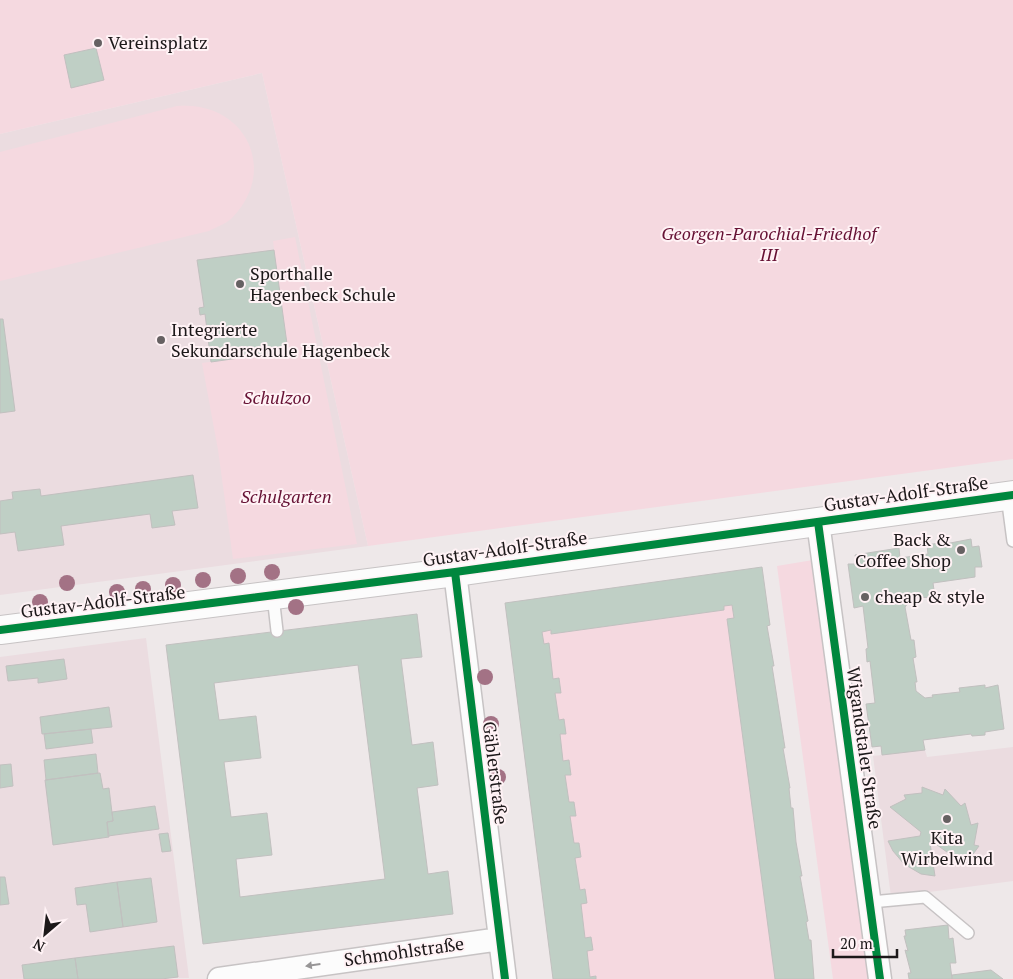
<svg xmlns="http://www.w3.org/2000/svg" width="1013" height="979" font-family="'PT Serif',serif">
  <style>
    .built { fill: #ebdce0 }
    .green { fill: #f5d9e0 }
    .building { fill: #bfcfc5; stroke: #c1c0bf; fill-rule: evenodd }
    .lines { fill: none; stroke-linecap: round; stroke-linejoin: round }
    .service-casing { stroke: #c7c3c4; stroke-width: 14 }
    .minor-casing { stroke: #c7c3c4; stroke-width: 25 }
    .tertiary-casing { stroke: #c7c3c4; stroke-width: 30 }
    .service { stroke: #fcfcfc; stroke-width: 11 }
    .minor { stroke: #fcfcfc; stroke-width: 22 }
    .tertiary { stroke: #fcfcfc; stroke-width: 28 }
    .cycleway-casing { stroke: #fff2f5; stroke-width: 11 }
    .cycleway { stroke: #00873e; stroke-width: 8 }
    .tree { fill: #a37285 }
    .oneway { fill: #979596 }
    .poi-dot { fill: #666162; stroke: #fff2f5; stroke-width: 2 }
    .labels { text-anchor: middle; stroke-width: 4; stroke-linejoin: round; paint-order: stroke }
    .poi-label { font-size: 18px; fill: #1c1819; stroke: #fff2f5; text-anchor: start }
    .park-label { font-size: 18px; font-style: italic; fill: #661134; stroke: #fff2f5 }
    .street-label { font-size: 18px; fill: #1c1819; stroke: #fff2f5 }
  </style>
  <rect width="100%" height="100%" fill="#eee8e9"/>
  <!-- built -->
  <path class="built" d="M262,73L368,546L0,595V134Z
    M146,638L189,978L0,979V657Z
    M1013,747V881L891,897L873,756L925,750L927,757Z"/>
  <!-- green -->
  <path class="green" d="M0,0H1013V459L368,546L262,73L0,134Z
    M177,106C244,100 280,169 232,218C226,224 216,227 209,231L0,281V152Z
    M295,237L357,544L233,559L218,450L202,363L288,351L273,241Z
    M813,560L868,979H833L777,566Z
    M732,605L734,618L727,619L775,979H596V976L590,977L587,951L591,937L585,938L581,904L585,889L580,890L575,858L581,857L579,843H574L570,816L576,815L574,802H569L565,775L571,774L569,761H563L560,734H566L559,720L555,693L561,692L559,678L553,679L549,644H544L542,632L551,630L552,634L724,610V606Z"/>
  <!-- building -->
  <path class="building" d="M96,48L104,80L71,88L64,55Z
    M274,250L288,351L211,362L205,314L200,315L199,308L204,307L197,260Z
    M0,319H3L15,411L0,413Z
    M193,475L198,508L172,511L175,525L152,528L150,514L61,526L64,545L18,551L15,532L0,534V501L13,499L12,492L40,489L41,496Z
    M971,539L972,547L979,546L982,567H975V577L933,583L935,597L912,598L905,607L911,640H914L916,657L913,658L917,682H915L916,691L925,698L933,697L932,695L960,692L959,688L985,685V688L998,685L1004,729L985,732V735L972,736L971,734L923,740L925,750L882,755L881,746L872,747L866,704L875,703L870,661L867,662L866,649L868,648L863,606L854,608L848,564H857L855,555L899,548L900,558L928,554L927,545L945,542V544Z
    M762,567L770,625L767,626L774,666H772L785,748H783L790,788H789L791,808H793L796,842L802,876H800L808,921L806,922L809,940H811L814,979H775L727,619L734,618L732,605L724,606V610L551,634V630L542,632L544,644L549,643L553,679L559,678L561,693H555L559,720L564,719L566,734H560L563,761L569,760L571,775H565L569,802H574L576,816H570L574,843H579L581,857L575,858L580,890L585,889L587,903L581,904L585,938L591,937L593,950L587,951L590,977L596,976V979H553L505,603Z
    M417,614L422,657L401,659L412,745L433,742L438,785L417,788L428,874L448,871L453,914L203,944L166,645ZM358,665L385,879L240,897L236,859L272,855L267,813L231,817L224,762L261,758L256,716L219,720L214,683Z
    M64,659L67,679L38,683V678L8,681L6,666Z
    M109,707L112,727L42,734L40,717Z
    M91,729L93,743L46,749L44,734Z
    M96,754L98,773L46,780L44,760Z
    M11,764L13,786L0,788V765Z
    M100,773L103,789L109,788L113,821L107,822L109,837L53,845L45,780Z
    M922,787L943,795L945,789L961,806L965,803L971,825L978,823L974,845L979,846L965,865L933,842L930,843L935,876L921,874L904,864L893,851L888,841L920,836L921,832L890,807L906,799L904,795L922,793Z
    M155,806L159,829L108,836L107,822L113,821L112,812Z
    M168,833L171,851L162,852L159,834Z
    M0,877H5L9,904L0,905Z
    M151,878L157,922L123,927L117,882Z
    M117,882L123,927L90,932L86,904L77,905L75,888Z
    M948,925L949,939L953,938L956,963H950L952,979H909L908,973H911L905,950L908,951L904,936H906L905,930Z
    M174,946L178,977L161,979H78L75,958Z
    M75,958L78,979H24L22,965Z
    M991,970L1003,979H952V975Z"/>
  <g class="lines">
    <defs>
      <path id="service" d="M1007,496L1013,541
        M273,596L277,631
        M871,902L925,897L968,933"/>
      <path id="minor" d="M818,522L880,979
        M455,572L505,979
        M219,979L500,939"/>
      <path id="tertiary" d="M0,630L455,572L1013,495"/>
    </defs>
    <!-- service casing -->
    <use href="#service" class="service-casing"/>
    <!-- minor casing -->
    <use href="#minor" class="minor-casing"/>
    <!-- tertiary casing -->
    <use href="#tertiary" class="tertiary-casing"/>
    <!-- service -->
    <use href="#service" class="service"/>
    <!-- minor -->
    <use href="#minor" class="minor"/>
    <!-- tertiary -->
    <use href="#tertiary" class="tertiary"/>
    <defs>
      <path id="cycleway" d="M818,522L880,979
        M455,572L505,979
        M0,630L455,572L1013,495"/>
    </defs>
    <!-- cycleway casing -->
    <use href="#cycleway" class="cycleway-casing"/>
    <!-- cycleway -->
    <use href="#cycleway" class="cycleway"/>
  </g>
  <!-- trees -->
  <g class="tree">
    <circle cx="272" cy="572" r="8"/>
    <circle cx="238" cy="576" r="8"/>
    <circle cx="203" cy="580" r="8"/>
    <circle cx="67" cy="583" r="8"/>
    <circle cx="173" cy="585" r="8"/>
    <circle cx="143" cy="589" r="8"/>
    <circle cx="117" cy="592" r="8"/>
    <circle cx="40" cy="602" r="8"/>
    <circle cx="296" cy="607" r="8"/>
    <circle cx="485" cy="677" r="8"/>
    <circle cx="491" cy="724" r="8"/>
    <circle cx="498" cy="777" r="8"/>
  </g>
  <!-- one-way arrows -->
  <defs><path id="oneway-solid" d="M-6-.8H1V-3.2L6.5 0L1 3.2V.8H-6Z" transform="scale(1.25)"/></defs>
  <use class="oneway" href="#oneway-solid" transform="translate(313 965) rotate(172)"/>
  <!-- markers -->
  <g class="poi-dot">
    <circle cx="98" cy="43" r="5"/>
    <circle cx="240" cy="284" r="5"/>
    <circle cx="161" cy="340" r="5"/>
    <circle cx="961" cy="550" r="5"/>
    <circle cx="865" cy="597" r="5"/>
    <circle cx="947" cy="819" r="5"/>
  </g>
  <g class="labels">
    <!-- poi labels -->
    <g class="poi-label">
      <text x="108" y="49">Vereinsplatz</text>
      <text x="250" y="280">Sporthalle<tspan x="250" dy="21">Hagenbeck Schule</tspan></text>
      <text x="171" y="336">Integrierte<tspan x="171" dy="21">Sekundarschule Hagenbeck</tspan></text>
      <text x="951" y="546" text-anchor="end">Back &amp;<tspan x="951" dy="21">Coffee Shop</tspan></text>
      <text x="875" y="603">cheap &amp; style</text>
      <text x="947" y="844" text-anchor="middle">Kita<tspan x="947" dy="21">Wirbelwind</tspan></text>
    </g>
    <!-- park labels -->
    <g class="park-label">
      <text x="769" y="240">Georgen-Parochial-Friedhof<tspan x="769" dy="21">III</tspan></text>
      <text x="277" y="404">Schulzoo</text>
      <text x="286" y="503">Schulgarten</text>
    </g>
    <!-- street labels -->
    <g class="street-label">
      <text transform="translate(906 494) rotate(-8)" y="6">Gustav-Adolf-Straße</text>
      <text transform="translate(505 549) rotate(-8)" y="6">Gustav-Adolf-Straße</text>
      <text transform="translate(103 602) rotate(-7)" y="6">Gustav-Adolf-Straße</text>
      <text transform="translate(864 748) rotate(82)" y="6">Wigandstaler Straße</text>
      <text transform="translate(495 773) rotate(83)" y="6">Gäblerstraße</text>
      <text transform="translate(404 952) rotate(-8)" y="6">Schmohlstraße</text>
    </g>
  </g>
  <!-- north arrow -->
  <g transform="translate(45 934) rotate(208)" stroke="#fff2f5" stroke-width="4" paint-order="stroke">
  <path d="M0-4L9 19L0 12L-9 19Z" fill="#1c1819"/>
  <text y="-8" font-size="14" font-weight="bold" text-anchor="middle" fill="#1c1819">N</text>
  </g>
  <!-- scale -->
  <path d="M833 949v8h64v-8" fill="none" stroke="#1c1819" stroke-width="2.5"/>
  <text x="840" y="949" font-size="15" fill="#1c1819" stroke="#fff2f5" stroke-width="4" paint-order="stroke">20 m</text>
</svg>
